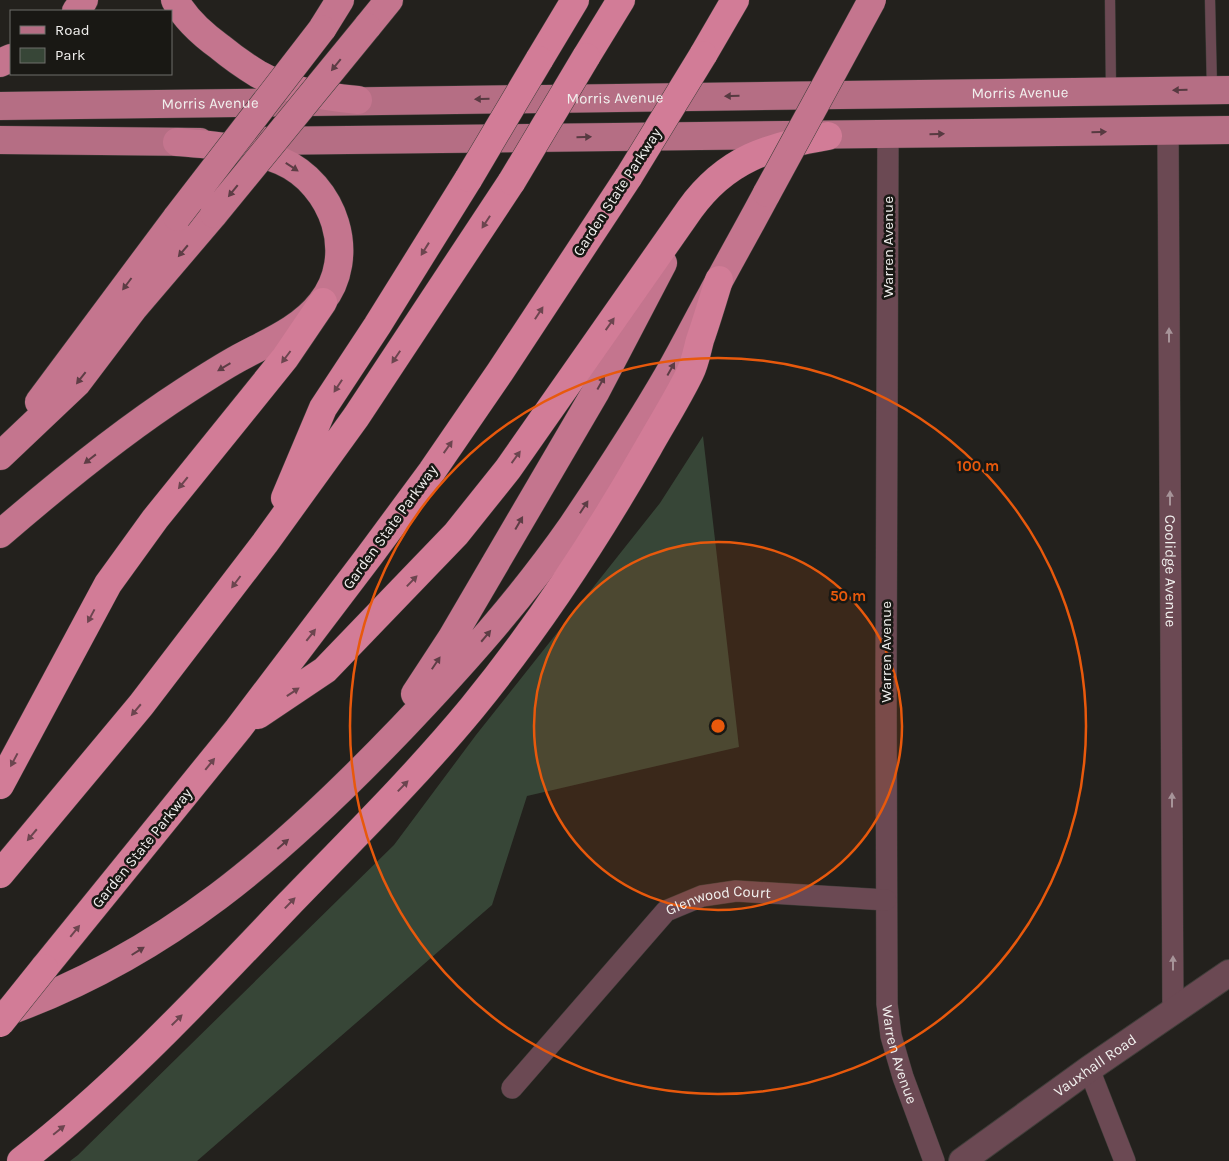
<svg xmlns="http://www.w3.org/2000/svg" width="1229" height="1161" font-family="Karla,sans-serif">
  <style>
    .green { fill: #374637 }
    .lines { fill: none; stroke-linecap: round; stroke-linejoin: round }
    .service-casing { stroke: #403e3a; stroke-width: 11 }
    .minor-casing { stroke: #403e3a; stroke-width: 22 }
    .tertiary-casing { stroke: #403e3a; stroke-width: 28 }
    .primary-casing { stroke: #403e3a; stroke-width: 29 }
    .trunk-casing { stroke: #403e3a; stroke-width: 29 }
    .motorway-casing { stroke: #403e3a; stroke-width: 29 }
    .service { stroke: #6b4953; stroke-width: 10 }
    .minor { stroke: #6b4953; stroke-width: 21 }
    .tertiary { stroke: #6b4953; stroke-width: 26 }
    .primary { stroke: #b56e84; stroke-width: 28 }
    .trunk { stroke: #c4758e; stroke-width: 28 }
    .motorway { stroke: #d27c97; stroke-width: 28 }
    .trunk-bridge-casing { stroke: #403e3a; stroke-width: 29; stroke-linecap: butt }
    .motorway-bridge-casing { stroke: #403e3a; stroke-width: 29; stroke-linecap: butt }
    .trunk-bridge { stroke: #c4758e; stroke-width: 28 }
    .motorway-bridge { stroke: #d27c97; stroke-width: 28 }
    .oneway { fill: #5d3d45 }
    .oneway2 { fill: #573a41 }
    .oneway3 { fill: #6c454f }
    .oneway4 { fill: #a79499 }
    .ring { fill: none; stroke: #e8590c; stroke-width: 2.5 }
    .labels { text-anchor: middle; stroke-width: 5; stroke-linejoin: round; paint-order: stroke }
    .street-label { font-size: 15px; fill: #f1f0ee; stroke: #191814 }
    .centre { fill: #e8590c; stroke: #191814; stroke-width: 2.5 }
    .ring-label { font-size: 15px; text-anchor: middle; font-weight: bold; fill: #e8590c; stroke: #191814; stroke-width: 5; stroke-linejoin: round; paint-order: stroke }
  </style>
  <rect width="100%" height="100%" fill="#23211d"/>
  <!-- green -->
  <path class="green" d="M703,436L739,747L527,796L492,905L197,1161H70L78,1155L394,845L476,735L660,503Z"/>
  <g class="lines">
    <defs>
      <path id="service" d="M1110,0L1111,91
        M1210,0L1212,89"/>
      <g id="minor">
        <path id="s1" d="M1168,131L1173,1012"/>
        <path id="s2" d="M888,135L886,689L887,1004L891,1036L903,1077L934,1161"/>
        <path d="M1089,1069L1125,1161"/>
        <path id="s3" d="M512,1088L666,911L702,896L736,891L886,900"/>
      </g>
      <g id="tertiary">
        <path id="s4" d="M962,1161L1089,1069L1229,973"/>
      </g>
      <g id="primary">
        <path id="s5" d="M0,106L1229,90"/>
        <path d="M0,140L200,142"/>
        <path d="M256,141L1229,130"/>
      </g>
      <path id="trunk" d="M175,0C186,20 202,34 220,47C232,57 245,66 258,74C288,91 324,97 358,100
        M76,11L84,0
        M367,27L389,0
        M322,29L340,0
        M0,63L11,58
        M39,402L177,217
        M0,456L77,383L133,309L214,214
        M0,534C59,483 120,433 185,391C202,380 219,369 237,359C266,343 300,330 321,303C359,256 334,184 281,161C249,147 211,145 177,142
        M415,694L451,639L595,393L663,263
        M1,1014C166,956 282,853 401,729C462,665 521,599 572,526C605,477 638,427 668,375C683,349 697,321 712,294C730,260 749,227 767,193"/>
      <path id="motorway" d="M703,55L735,0
        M586,57L621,0
        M539,60L575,0
        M285,498L323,408L377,326L469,178
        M258,715L325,670L456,534L508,469L690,209C726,159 769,146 828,136
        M0,785L108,584L155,519L285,358L323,302
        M0,874L141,705L265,543L356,417L512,181
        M44,968L238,729L370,555L432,471L500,372L629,176
        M21,1161C119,1085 203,994 289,904C351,840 415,777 472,708C539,626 596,539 648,448C662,423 678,398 690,373C695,363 697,351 700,340C707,320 713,300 719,280"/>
    </defs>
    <!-- service casing -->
    <use href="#service" class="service-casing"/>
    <!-- minor casing -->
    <use href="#minor" class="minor-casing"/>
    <!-- tertiary casing -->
    <use href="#tertiary" class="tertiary-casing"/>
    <!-- primary casing -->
    <use href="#primary" class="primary-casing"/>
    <!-- trunk casing -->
    <use href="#trunk" class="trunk-casing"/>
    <!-- motorway casing -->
    <use href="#motorway" class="motorway-casing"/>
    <!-- service -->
    <use href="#service" class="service"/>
    <!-- minor -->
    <use href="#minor" class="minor"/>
    <!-- tertiary -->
    <use href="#tertiary" class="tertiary"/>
    <!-- primary -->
    <use href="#primary" class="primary"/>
    <!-- trunk -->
    <use href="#trunk" class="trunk"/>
    <!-- motorway -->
    <use href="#motorway" class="motorway"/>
    <defs>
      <path id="trunk-bridge" d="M767,193L872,0
        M214,214L367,27
        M177,217L322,29"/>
      <path id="motorway-bridge" d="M629,176L703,55
        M469,178L539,60
        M512,181L586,57
        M0,1023L44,968"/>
    </defs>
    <!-- trunk-bridge casing -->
    <use href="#trunk-bridge" class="trunk-bridge-casing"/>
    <!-- motorway-bridge casing -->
    <use href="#motorway-bridge" class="motorway-bridge-casing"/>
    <!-- trunk-bridge -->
    <use href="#trunk-bridge" class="trunk-bridge"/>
    <!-- motorway-bridge -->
    <use href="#motorway-bridge" class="motorway-bridge"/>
  </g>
  <!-- one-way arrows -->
  <defs><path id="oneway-solid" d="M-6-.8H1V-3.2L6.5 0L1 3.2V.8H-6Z" transform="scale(1.25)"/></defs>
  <g class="oneway">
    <use href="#oneway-solid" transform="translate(336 65) rotate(129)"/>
    <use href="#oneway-solid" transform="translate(292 167) rotate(33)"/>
    <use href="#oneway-solid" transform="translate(233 191) rotate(129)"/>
    <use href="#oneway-solid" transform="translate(183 251) rotate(130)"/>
    <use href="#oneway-solid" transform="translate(127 284) rotate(127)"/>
    <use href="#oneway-solid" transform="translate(224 367) rotate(149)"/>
    <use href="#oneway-solid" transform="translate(671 369) rotate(-61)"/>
    <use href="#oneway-solid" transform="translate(81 378) rotate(128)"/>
    <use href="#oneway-solid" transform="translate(601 383) rotate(-61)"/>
    <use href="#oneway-solid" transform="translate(90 459) rotate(142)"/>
    <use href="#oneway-solid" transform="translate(584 507) rotate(-57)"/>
    <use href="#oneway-solid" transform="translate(519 523) rotate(-60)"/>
    <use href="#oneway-solid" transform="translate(486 636) rotate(-50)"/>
    <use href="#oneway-solid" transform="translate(436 663) rotate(-56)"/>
    <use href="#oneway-solid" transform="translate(283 844) rotate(-41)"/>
    <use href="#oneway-solid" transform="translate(138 951) rotate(-32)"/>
  </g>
  <g class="oneway2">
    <use href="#oneway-solid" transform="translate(1180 90) rotate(179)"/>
    <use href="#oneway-solid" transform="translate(732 96) rotate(179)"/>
    <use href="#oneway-solid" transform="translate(482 99) rotate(179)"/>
    <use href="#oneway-solid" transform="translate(1099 132) rotate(-1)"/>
    <use href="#oneway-solid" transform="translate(937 134) rotate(-1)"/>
    <use href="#oneway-solid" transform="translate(584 137) rotate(-1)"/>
  </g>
  <g class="oneway3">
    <use href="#oneway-solid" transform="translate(486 222) rotate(123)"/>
    <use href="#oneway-solid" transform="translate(425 249) rotate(122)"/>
    <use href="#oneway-solid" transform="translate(539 313) rotate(-57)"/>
    <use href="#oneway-solid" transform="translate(610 324) rotate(-55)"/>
    <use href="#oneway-solid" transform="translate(286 357) rotate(127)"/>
    <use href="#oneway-solid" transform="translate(396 357) rotate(124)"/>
    <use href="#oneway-solid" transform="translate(338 386) rotate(123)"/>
    <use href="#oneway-solid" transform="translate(448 447) rotate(-55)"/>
    <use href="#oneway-solid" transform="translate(516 457) rotate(-54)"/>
    <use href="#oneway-solid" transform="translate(183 483) rotate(129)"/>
    <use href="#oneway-solid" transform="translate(412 581) rotate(-46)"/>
    <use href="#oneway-solid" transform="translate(236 582) rotate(127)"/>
    <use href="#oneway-solid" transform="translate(91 616) rotate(118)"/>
    <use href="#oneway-solid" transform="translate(311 635) rotate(-52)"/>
    <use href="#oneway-solid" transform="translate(293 692) rotate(-34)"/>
    <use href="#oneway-solid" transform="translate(136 710) rotate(130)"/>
    <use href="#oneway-solid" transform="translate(14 760) rotate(118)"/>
    <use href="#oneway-solid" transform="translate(210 764) rotate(-51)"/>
    <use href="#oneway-solid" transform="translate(403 786) rotate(-46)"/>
    <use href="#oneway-solid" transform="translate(32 835) rotate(130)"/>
    <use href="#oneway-solid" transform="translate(290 903) rotate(-46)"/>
    <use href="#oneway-solid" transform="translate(75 931) rotate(-51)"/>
    <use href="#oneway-solid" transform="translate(177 1020) rotate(-45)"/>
    <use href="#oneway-solid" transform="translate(59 1130) rotate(-39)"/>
  </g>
  <g class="oneway4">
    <use href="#oneway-solid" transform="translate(1169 335) rotate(-90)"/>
    <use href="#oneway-solid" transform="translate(1170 498) rotate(-90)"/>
    <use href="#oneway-solid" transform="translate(1172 800) rotate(-90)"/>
    <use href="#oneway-solid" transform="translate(1173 963) rotate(-90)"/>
  </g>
  <!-- distance rings -->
  <circle cx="718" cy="726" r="184" fill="#e8590c" fill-opacity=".12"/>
  <g class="ring">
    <circle cx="718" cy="726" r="184"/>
    <circle cx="718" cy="726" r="368"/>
  </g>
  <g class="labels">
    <!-- street labels -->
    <g class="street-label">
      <text dy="5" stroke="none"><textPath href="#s5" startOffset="1020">Morris Avenue</textPath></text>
      <text dy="5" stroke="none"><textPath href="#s5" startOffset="615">Morris Avenue</textPath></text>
      <text dy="5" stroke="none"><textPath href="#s5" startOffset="210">Morris Avenue</textPath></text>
      <text transform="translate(617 192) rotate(-57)" y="5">Garden State Parkway</text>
      <text transform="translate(888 247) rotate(-90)" y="5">Warren Avenue</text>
      <text transform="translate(390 527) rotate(-54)" y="5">Garden State Parkway</text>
      <text dy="5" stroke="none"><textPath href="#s1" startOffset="440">Coolidge Avenue</textPath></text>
      <text transform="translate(886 652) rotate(-90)" y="5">Warren Avenue</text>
      <text transform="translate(142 848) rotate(-51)" y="5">Garden State Parkway</text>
      <text dy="5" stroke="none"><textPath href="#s3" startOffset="289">Glenwood Court</textPath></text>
      <text dy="5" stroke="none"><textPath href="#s2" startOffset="921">Warren Avenue</textPath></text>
      <text dy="5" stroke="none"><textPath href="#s4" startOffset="164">Vauxhall Road</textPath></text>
    </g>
  </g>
  <circle cx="718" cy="726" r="8" class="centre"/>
  <g class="ring-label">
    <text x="978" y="471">100 m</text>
    <text x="848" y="601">50 m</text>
  </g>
  <!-- legend -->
  <rect x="10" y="10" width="162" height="65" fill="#191814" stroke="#6f6e6b"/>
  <rect x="20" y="26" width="25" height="8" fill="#b56e84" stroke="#6f6e6b"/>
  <text x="55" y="35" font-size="15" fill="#f1f0ee">Road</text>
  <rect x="20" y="48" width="25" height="15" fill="#374637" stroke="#6f6e6b"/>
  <text x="55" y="60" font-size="15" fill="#f1f0ee">Park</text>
</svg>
